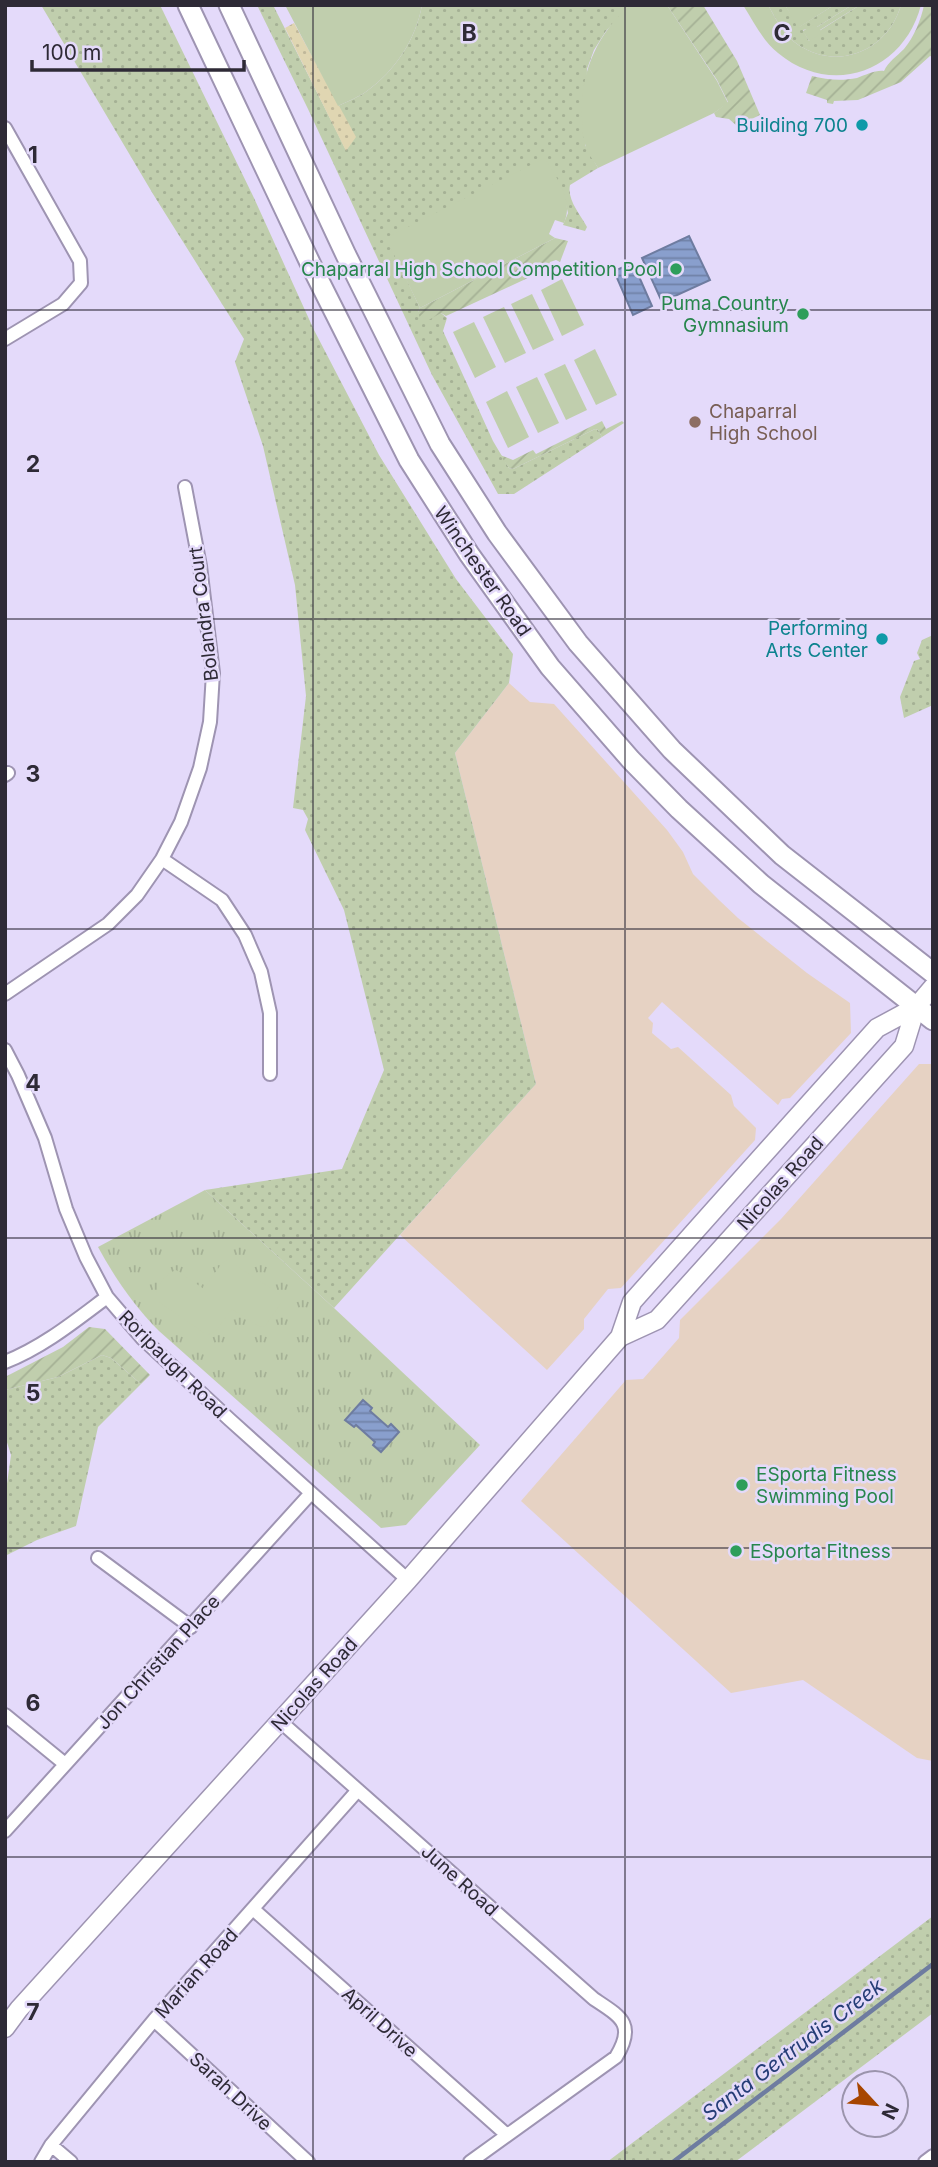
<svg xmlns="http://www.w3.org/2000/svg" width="938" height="2167" font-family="Inter,sans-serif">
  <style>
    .commercial { fill: #e6d2c3 }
    .grass { fill: url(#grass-dots) }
    .sand { fill: url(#sand-dots) }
    .park { fill: url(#park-tufts) }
    .garden { fill: url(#garden-furrows) }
    .pitch { fill: #c0cead }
    .water { fill: url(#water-rules); stroke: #6e7ca0; stroke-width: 2 }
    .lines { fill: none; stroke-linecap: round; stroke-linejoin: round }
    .stream { stroke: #6e7ca0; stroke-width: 4.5 }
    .minor-casing { stroke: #9e94b2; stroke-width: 16 }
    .secondary-casing { stroke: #9e94b2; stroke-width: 21 }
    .primary-casing { stroke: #9e94b2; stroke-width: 23 }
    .minor { stroke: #fff; stroke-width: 12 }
    .secondary { stroke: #fff; stroke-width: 18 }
    .primary { stroke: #fff; stroke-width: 19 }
    .grid { fill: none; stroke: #2e2a36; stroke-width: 2; stroke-opacity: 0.55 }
    .culture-dot { fill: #0f9aa8; stroke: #e4dafa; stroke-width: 2.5 }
    .leisure-dot { fill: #2e9e5b; stroke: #e4dafa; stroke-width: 2.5 }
    .education-dot { fill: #8d6e63; stroke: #e4dafa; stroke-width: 2.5 }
    .labels { text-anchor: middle; stroke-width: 5; stroke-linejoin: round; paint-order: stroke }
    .culture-label { font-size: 19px; fill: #0d838f; stroke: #e4dafa; text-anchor: end }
    .leisure-label { font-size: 19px; fill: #27864d; stroke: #e4dafa; text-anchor: end }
    .education-label { font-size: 19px; fill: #785e54; stroke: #e4dafa; text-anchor: start }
    .street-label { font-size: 19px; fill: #2e2a36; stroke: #e4dafa }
    .water-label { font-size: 21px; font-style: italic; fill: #253d76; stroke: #e4dafa }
    .grid-label { font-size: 23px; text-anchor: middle; font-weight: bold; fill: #2e2a36; stroke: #e4dafa; stroke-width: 5; stroke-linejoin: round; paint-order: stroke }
  </style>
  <defs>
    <pattern id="grass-dots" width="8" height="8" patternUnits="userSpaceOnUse" patternTransform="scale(1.75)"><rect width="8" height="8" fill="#c0cead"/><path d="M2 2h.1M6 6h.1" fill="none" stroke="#a5b195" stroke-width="1.8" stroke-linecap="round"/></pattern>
    <pattern id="sand-dots" width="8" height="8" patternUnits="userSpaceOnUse" patternTransform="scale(1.75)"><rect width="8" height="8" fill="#e0d6b2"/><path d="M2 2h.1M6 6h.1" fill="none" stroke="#c0b89a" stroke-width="1.8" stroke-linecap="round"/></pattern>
    <pattern id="park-tufts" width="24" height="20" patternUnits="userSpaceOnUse" patternTransform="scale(1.75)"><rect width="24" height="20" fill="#c0cead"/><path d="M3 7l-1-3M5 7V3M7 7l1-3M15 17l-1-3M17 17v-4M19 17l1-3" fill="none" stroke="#a5b195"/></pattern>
    <pattern id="garden-furrows" width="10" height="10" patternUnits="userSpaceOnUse" patternTransform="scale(1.75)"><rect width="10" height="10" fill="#c0cead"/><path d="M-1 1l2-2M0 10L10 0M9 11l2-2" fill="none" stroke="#a5b195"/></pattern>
    <pattern id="water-rules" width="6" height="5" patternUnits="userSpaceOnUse" patternTransform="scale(1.75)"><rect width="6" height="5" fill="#899fcd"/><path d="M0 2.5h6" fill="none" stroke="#7082a7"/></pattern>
  </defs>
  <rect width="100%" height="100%" fill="#e4dafa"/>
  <!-- commercial -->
  <path class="commercial" d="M509,683L530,702L554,704L667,830L683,852L693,874L719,900L738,918L807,973L850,1003L851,1033L790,1098L782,1099L778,1105L662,1002L648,1018L653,1023L652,1033L671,1049L678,1047L731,1095L734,1106L756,1128L755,1140L621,1288L608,1289L584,1319V1329L547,1370L400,1235L536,1084L455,753Z
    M919,1064H933V1761L917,1758L803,1680L731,1693L521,1501L626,1380L643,1379L679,1338L680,1320L781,1219Z"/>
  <!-- grass -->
  <path class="grass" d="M41,5H160L254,198L314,330L379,455L456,579L513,654L509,683L455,753L536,1084L334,1308L205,1190L342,1169L384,1070L344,910L305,830L308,819L303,810L293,808L306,696L295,585L263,446L235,362L244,339L153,194Z
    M257,5H273L346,150L355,137L338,106C348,101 359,97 367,91C395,71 416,39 422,5H630L606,31L594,50L587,69L585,145L598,168L570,185C567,200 580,214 587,227L585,231L563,225L568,213L564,197L387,238L420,308L418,312L441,313L447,318L443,331L493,441L509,468L513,469L595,429L598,430L602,437L514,494H498L432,375L308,109Z
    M768,5H785L799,27L834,5H852L817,27L803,30L809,41L819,31L860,5H901C888,51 837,72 797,44C783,35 776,19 768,5Z
    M933,635V705L904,718L900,697L914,661L920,659L917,653L922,640Z
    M102,1355L111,1358L141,1384L98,1427L76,1526L37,1540L5,1556V1498L11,1455L5,1436V1390L58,1377Z
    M933,1916V2013L735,2162H607Z"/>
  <!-- sand -->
  <path class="sand" d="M294,23L356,137L346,151L285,28Z"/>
  <!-- park -->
  <path class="park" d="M205,1190L334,1308L480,1445L406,1525L381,1528L159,1331C134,1306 115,1278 98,1247Z"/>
  <!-- garden -->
  <path class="garden" d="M667,5H703L737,61L760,115L737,126L729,119L716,117L714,113L728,102L717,80Z
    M924,5H933V57L930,56L901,82L858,100L834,101L833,104L827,103V100L806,93L812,76C827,80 842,81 857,78C866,75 875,70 884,71C888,62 897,56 904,49C914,37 921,20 924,5Z
    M555,238L568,241L560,262L556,260L550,262L547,269L446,316L441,313L425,322L421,321L418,312L420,308Z
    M602,421L606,429L622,421L624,423L602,437L598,430L595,429L513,469L509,468L500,455L513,460L533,450L536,454Z
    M89,1327L105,1329L150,1375L141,1384L111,1358L102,1355L58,1377L5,1390V1377L63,1347Z"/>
  <!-- pitch -->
  <path class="pitch" d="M285,5H422C416,39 395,71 367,91C359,97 348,101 338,106Z
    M630,5H667L717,81L728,103L714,113L598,168C594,161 587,153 585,144C582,136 582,125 582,117C580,73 597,34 630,5Z
    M743,5H768C776,19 783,35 797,44C837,72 888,51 901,5H921C904,71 832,98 778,53C762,40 754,22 743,5Z
    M785,5H834L798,28Z
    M852,5H860L820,30L821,34L809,41L803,31L815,24L817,27Z
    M545,158C557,179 574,200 564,223L555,220L549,234L555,238L420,308L386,238Z
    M562,279L584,325L562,336L541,290Z
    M532,294L554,340L533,350L511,304Z
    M504,307L526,353L505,363L483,317Z
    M474,322L496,367L475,378L453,332Z
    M595,349L617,395L596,405L574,360Z
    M565,364L587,410L566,420L544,374Z
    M537,377L559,423L538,433L516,387Z
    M507,391L529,437L508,448L486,402Z
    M228,1260L281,1295V1303L265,1326L260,1327L232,1309L215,1332L207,1335L156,1300C155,1287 163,1275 176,1270L204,1289L222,1263Z"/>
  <!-- water -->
  <path class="water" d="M689,236L710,280L662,302L642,258Z
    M633,263L652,306L633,315L614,271Z
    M363,1400L372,1408L370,1411L388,1427L391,1424L399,1432L381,1452L373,1445L375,1442L356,1425L354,1427L345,1420Z"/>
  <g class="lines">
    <!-- stream -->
    <path class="stream" d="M673,2162L933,1964"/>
    <defs>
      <path id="minor" d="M5,128L80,261L81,283L63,304L5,339
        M5,775L8,773
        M162,859L222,900L245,935L261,972L270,1013V1074
        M5,994L108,924L137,895L162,859L181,822L200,768L210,722L213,673L200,566L185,487
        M5,1050L18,1075L45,1138L66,1209L86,1257L107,1297L143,1339L229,1419L408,1580
        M5,1362C43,1347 75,1321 107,1297
        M98,1558L191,1627
        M5,1715L65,1764
        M281,1722L594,1999C621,2017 636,2024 616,2057L470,2162
        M5,1831L311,1493
        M253,1909L507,2135
        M154,2020L308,2162
        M51,2145L71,2162
        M41,2162L51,2145L154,2020L358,1790
        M925,2162L933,2156"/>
      <path id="secondary" d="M620,1337L657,1320L904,1046L916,1007
        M5,2028L19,2009L408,1580L620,1337L632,1302L713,1211L877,1028L916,1007L933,987"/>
      <path id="primary" d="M188,5L312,267L409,460L469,554L550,667L631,760L679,809L761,884L933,1020
        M229,5L346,255L440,444L497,533L578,643L672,750L782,855L933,973"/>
    </defs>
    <!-- minor casing -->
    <use href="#minor" class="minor-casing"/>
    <!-- secondary casing -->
    <use href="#secondary" class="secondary-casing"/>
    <!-- primary casing -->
    <use href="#primary" class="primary-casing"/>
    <!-- minor -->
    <use href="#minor" class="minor"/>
    <!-- secondary -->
    <use href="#secondary" class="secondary"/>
    <!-- primary -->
    <use href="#primary" class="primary"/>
  </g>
  <!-- grid -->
  <path class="grid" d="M313,5V2162M625,5V2162M5,310H933M5,619H933M5,929H933M5,1238H933M5,1548H933M5,1857H933"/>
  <!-- markers -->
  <g class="culture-dot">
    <circle cx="862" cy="125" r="7"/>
    <circle cx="882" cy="639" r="7"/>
  </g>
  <g class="leisure-dot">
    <circle cx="676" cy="269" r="7"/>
    <circle cx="803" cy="314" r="7"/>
    <circle cx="742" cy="1485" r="7"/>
    <circle cx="736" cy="1551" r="7"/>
  </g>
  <circle class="education-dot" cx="695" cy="422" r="7"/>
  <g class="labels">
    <!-- culture labels -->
    <g class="culture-label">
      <text x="848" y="132">Building 700</text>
      <text x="868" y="635">Performing<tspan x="868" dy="22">Arts Center</tspan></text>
    </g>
    <!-- leisure labels -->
    <g class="leisure-label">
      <text x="662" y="276">Chaparral High School Competition Pool</text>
      <text x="789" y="310">Puma Country<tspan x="789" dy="22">Gymnasium</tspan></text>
      <text x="756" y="1481" text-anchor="start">ESporta Fitness<tspan x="756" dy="22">Swimming Pool</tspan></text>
      <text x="750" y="1558" text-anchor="start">ESporta Fitness</text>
    </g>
    <!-- education labels -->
    <g class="education-label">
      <text x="709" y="418">Chaparral<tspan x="709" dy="22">High School</tspan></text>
    </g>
    <!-- street labels -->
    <g class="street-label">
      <text transform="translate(483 571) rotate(55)" y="7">Winchester Road</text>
      <text transform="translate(203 614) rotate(-97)" y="7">Bolandra Court</text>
      <text transform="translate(780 1183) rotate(-48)" y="7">Nicolas Road</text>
      <text transform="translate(173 1364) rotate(45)" y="7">Roripaugh Road</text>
      <text transform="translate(158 1662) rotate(-48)" y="7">Jon Christian Place</text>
      <text transform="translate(314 1684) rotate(-48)" y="7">Nicolas Road</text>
      <text transform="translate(460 1880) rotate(42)" y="7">June Road</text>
      <text transform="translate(196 1973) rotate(-48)" y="7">Marian Road</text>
      <text transform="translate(380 2022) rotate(42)" y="7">April Drive</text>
      <text transform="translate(231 2091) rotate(43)" y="7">Sarah Drive</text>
    </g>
    <!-- water labels -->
    <g class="water-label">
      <text transform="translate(793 2050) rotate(-37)" y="7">Santa Gertrudis Creek</text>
    </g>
  </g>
  <g class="grid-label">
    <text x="469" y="41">B</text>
    <text x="782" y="41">C</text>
    <text x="33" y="163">1</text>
    <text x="33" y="472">2</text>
    <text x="33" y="782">3</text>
    <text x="33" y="1091">4</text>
    <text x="33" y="1401">5</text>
    <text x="33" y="1711">6</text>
    <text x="33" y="2020">7</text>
  </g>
  <!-- border -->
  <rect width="938" height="2167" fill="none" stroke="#2e2a36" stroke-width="14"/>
  <!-- north arrow -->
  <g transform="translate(875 2104) rotate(116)"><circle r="33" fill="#e4dafa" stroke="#9b94ac" stroke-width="2"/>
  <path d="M0-5L12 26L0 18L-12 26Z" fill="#a74600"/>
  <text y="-10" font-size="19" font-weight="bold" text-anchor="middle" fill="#2e2a36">N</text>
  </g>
  <!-- scale -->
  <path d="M32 60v10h212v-10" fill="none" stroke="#2e2a36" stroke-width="3.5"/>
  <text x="42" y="60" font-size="21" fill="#2e2a36" stroke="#e4dafa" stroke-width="5" paint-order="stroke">100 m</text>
</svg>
